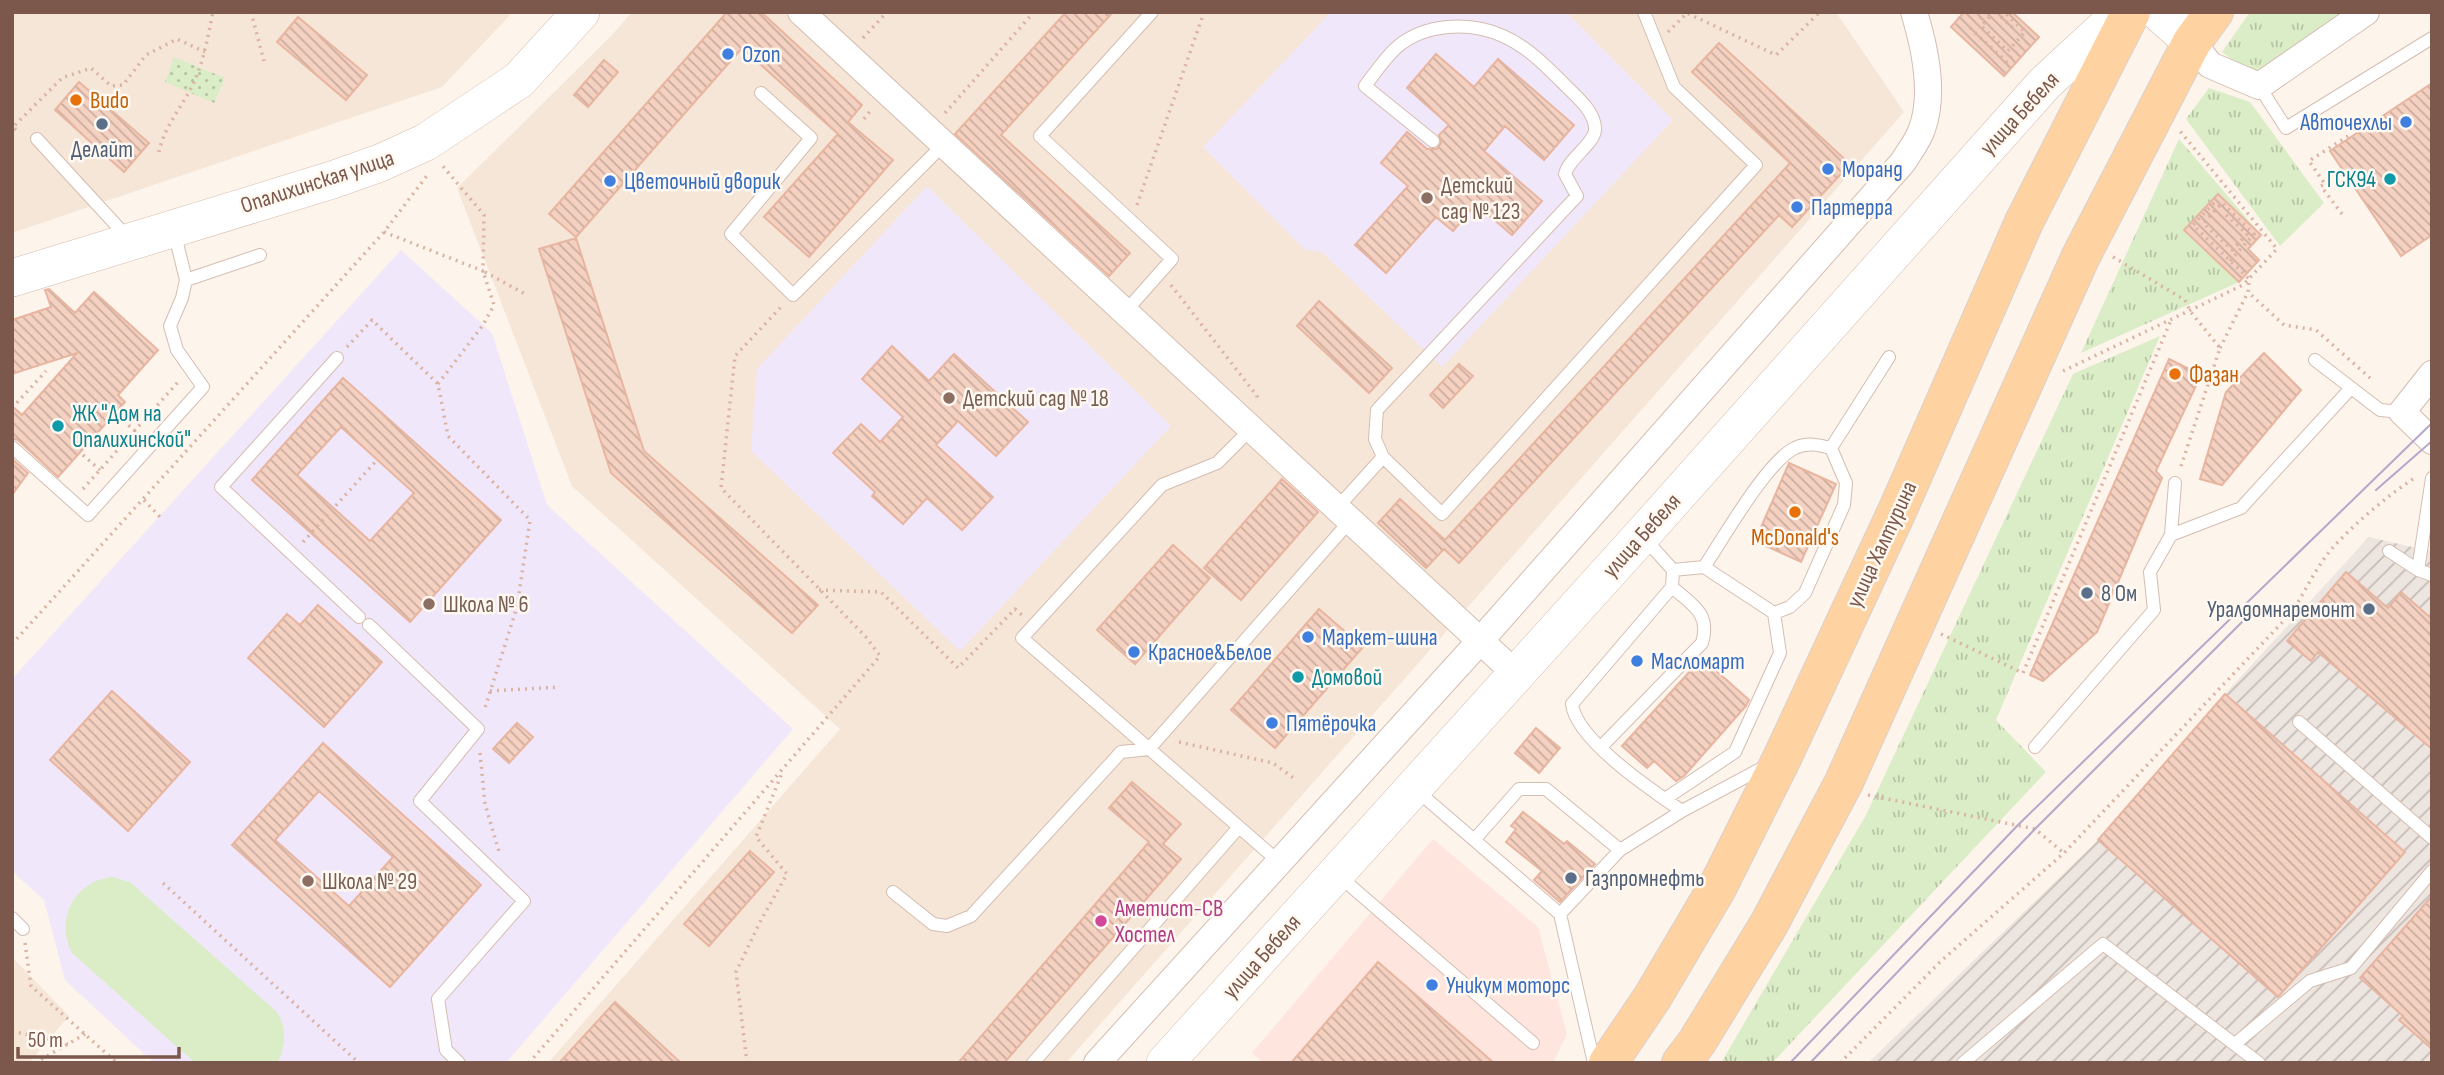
<svg xmlns="http://www.w3.org/2000/svg" width="2444" height="1075" font-family="'Sofia Sans Condensed',sans-serif">
  <style>
    .residential { fill: #f6e6d8 }
    .commercial { fill: #fee5de }
    .industrial { fill: url(#industrial-furrows) }
    .education { fill: #f1e7fa }
    .grass { fill: url(#grass-tufts) }
    .park { fill: url(#park-dots) }
    .garden { fill: #daedc7 }
    .building { fill: url(#building-back-hatch); stroke: #e8b5a0; stroke-width: 2; fill-rule: evenodd }
    .lines { fill: none; stroke-linecap: round; stroke-linejoin: round }
    .lane-casing { stroke: #d4bdb1; stroke-width: 14 }
    .street-casing { stroke: #d4bdb1; stroke-width: 28 }
    .secondary-casing { stroke: #d7bdae; stroke-width: 38 }
    .primary-casing { stroke: #dad0cd; stroke-width: 40 }
    .path { stroke: #dab3a3; stroke-width: 3.5; stroke-dasharray: 2 5; stroke-linecap: butt }
    .lane { stroke: #fff; stroke-width: 12 }
    .street { stroke: #fff; stroke-width: 26 }
    .secondary { stroke: #fff; stroke-width: 37 }
    .primary { stroke: #fed3a1; stroke-width: 38 }
    .tram { stroke: #b6a6ca; stroke-width: 2 }
    .shop-dot { fill: #3f7fe0; stroke: #fff9f2; stroke-width: 2.5 }
    .food-dot { fill: #e8710a; stroke: #fff9f2; stroke-width: 2.5 }
    .service-dot { fill: #5c6f8a; stroke: #fff9f2; stroke-width: 2.5 }
    .culture-dot { fill: #0f9aa8; stroke: #fff9f2; stroke-width: 2.5 }
    .education-dot { fill: #8d6e63; stroke: #fff9f2; stroke-width: 2.5 }
    .hotel-dot { fill: #d1479c; stroke: #fff9f2; stroke-width: 2.5 }
    .labels { text-anchor: middle; stroke-width: 5; stroke-linejoin: round; paint-order: stroke }
    .shop-label { font-size: 23px; fill: #366cbe; stroke: #fff9f2; text-anchor: start }
    .food-label { font-size: 23px; fill: #c56008; stroke: #fff9f2; text-anchor: start }
    .street-label { font-size: 23px; fill: #7b584b; stroke: #fff9f2 }
    .service-label { font-size: 23px; fill: #4e5e75; stroke: #fff9f2; text-anchor: start }
    .culture-label { font-size: 23px; fill: #0d838f; stroke: #fff9f2; text-anchor: start }
    .education-label { font-size: 23px; fill: #785e54; stroke: #fff9f2; text-anchor: start }
    .hotel-label { font-size: 23px; fill: #b23c85; stroke: #fff9f2; text-anchor: start }
  </style>
  <defs>
    <pattern id="industrial-furrows" width="10" height="10" patternUnits="userSpaceOnUse" patternTransform="scale(1.75)"><rect width="10" height="10" fill="#ede5e0"/><path d="M-1 1l2-2M0 10L10 0M9 11l2-2" fill="none" stroke="#c5bcb8"/></pattern>
    <pattern id="grass-tufts" width="24" height="20" patternUnits="userSpaceOnUse" patternTransform="scale(1.75)"><rect width="24" height="20" fill="#daedc7"/><path d="M3 7l-1-3M5 7V3M7 7l1-3M15 17l-1-3M17 17v-4M19 17l1-3" fill="none" stroke="#b6c3a4"/></pattern>
    <pattern id="park-dots" width="8" height="8" patternUnits="userSpaceOnUse" patternTransform="scale(1.75)"><rect width="8" height="8" fill="#daedc7"/><path d="M2 2h.1M6 6h.1" fill="none" stroke="#b6c3a4" stroke-width="1.8" stroke-linecap="round"/></pattern>
    <pattern id="building-back-hatch" width="6" height="6" patternUnits="userSpaceOnUse" patternTransform="scale(1.75)"><rect width="6" height="6" fill="#f4d1c1"/><path d="M-1 5l2 2M0 0l6 6M5-1l2 2" fill="none" stroke="#cbac9f"/></pattern>
  </defs>
  <rect width="100%" height="100%" fill="#fdf4eb"/>
  <!-- residential -->
  <path class="residential" d="M12,12H513L442,87L12,233Z
    M632,12H1836L1904,112L1066,1063H548L840,729L572,486L457,188L611,36Z
    M12,957L69,1016L29,1063H12Z"/>
  <!-- commercial -->
  <path class="commercial" d="M1433,839L1538,927L1567,1034L1553,1063H1263L1252,1053Z"/>
  <!-- industrial -->
  <path class="industrial" d="M2369,537L2429,551L2432,550V1063H1868L2098,840L2225,694Z"/>
  <!-- education -->
  <path class="education" d="M1331,12H1566L1673,120L1442,367L1322,252L1305,250L1203,147Z
    M927,186L1171,426L960,651L751,451L757,369Z
    M401,250L492,333L547,505L793,729L506,1063H154L65,980L44,900L12,871V679Z"/>
  <!-- grass -->
  <path class="grass" d="M2250,12H2342V14L2277,67L2250,74L2222,52Z
    M2209,88L2250,102L2324,203L2280,246L2186,119Z
    M2179,139L2261,235L2218,194L2184,230L2239,282L2081,353Z
    M2160,336L1996,720L2046,772L1772,1063H1721L1866,815L2073,374Z"/>
  <!-- park -->
  <path class="park" d="M174,57L225,78L214,103L165,82Z"/>
  <!-- garden -->
  <path class="garden" d="M112,877L130,882L277,1012C287,1028 286,1047 277,1063H195L72,953C54,919 75,881 112,877Z"/>
  <!-- building -->
  <path class="building" d="M727,12H761L862,105L848,122L893,160L809,257L764,217L838,134L742,48L576,237L549,214Z
    M1066,12H1113L1001,135L1130,253L1109,276L955,134Z
    M1964,12H2012L2039,37L2004,76L1951,27Z
    M298,17L367,75L346,100L277,42Z
    M1719,43L1850,164L1792,227L1779,215L1459,563L1444,549L1426,568L1378,523L1400,499L1445,540L1790,163L1692,72Z
    M1436,54L1474,87L1498,59L1574,125L1544,160L1505,126L1484,151L1542,201L1512,235L1476,204L1453,231L1436,217L1386,273L1355,245L1408,186L1381,163L1407,132L1427,149H1437L1441,143L1439,135L1449,125L1407,88Z
    M604,60L618,72L588,107L574,95Z
    M79,82L149,143L124,172L55,110Z
    M2432,83V235L2401,256L2330,151Z
    M2218,194L2261,235L2248,249L2259,260L2239,282L2184,230Z
    M576,238L644,451L818,605L792,633L611,473L539,249Z
    M49,289L75,313L94,292L158,350L118,395L125,402L58,477L18,440L12,438V406L22,415L77,353L12,374V320L51,307L45,290Z
    M1319,301L1392,368L1369,393L1297,326Z
    M892,346L929,381L954,354L1028,422L996,456L958,421L936,445L993,497L962,530L927,498L903,524L872,496L875,492L833,453L861,424L880,442L903,417L862,379Z
    M2264,353L2301,390L2222,485L2200,479L2226,392Z
    M2169,359L2201,375L2156,471L2162,478L2097,632L2043,681L2030,675Z
    M1459,364L1473,376L1443,408L1430,395Z
    M343,378L501,520L410,622L252,480ZM341,427L414,493L370,541L297,475Z
    M12,459L28,473L12,495Z
    M1789,463L1836,484L1801,562L1755,541Z
    M1282,479L1318,512L1241,600L1204,568Z
    M1173,545L1210,578L1135,664L1097,630Z
    M2346,572L2388,608L2401,592L2432,619V749L2318,652L2311,661L2287,641Z
    M318,605L382,662L324,727L248,658L287,614L300,625Z
    M1319,609L1363,647L1275,748L1231,710Z
    M1702,658L1749,700L1746,706L1684,776L1676,781L1654,761L1647,768L1622,746Z
    M112,691L190,762L128,831L50,760Z
    M2225,694L2405,852L2278,997L2098,840Z
    M517,723L533,737L509,763L493,749Z
    M1536,728L1560,748L1539,773L1515,753Z
    M323,743L481,885L390,987L232,845ZM319,791L393,857L349,906L275,840Z
    M1132,782L1181,824L1163,844L1181,859L1004,1063H958L1149,842L1109,808Z
    M1523,812L1564,844L1567,841L1595,864L1560,902L1534,880L1542,871L1506,842L1516,829L1511,826Z
    M750,851L774,872L709,946L684,924Z
    M2432,896V1049L2399,1020L2403,1016L2360,978Z
    M1378,962L1494,1063H1291Z
    M615,1002L681,1063H559Z"/>
  <g class="lines">
    <defs>
      <path id="lane" d="M2259,86L2286,128L2432,38
        M761,93L811,138L731,234L793,295L944,144
        M37,139L128,238
        M186,280L260,255
        M1125,312L1172,259L1040,136L1152,12
        M337,358L221,487L359,617
        M2315,360L2380,410L2402,412
        M1251,429L1217,463L1162,485L1022,638L1278,861
        M12,447L88,515L203,387L177,350L170,326L182,298L186,280L174,231
        M1831,448L1889,357
        M1383,457L1375,439L1377,410L1577,196L1565,174C1569,158 1594,144 1595,130C1596,111 1574,95 1562,82C1545,65 1526,46 1503,36C1470,21 1424,23 1396,48C1384,59 1375,73 1365,86L1433,141
        M1337,508L1383,457L1442,514L1756,165L1674,87L1644,12
        M2171,535L2175,483
        M1644,538L1673,570L1672,587L1572,704C1576,740 1653,791 1682,811
        M2389,551L2418,570L2432,575
        M1704,567C1723,539 1767,461 1795,448C1807,442 1819,445 1831,448
        M2418,570L2432,478
        M1774,613L1790,607L1805,593L1844,505L1846,483L1831,448
        M369,625L478,729L420,801L524,901L438,999L446,1050L459,1063
        M2299,722L2432,838
        M1601,747L1702,643C1711,613 1692,605 1672,587
        M2035,747L2154,610L2150,572L2171,535L2241,508L2351,388
        M1415,789L1560,914
        M1665,799L1735,752L1780,653L1774,613L1704,567L1673,570
        M1475,839L1519,789H1546L1620,850
        M1339,876L1533,1043
        M893,892L933,924L947,926L971,916L1121,752L1149,749L1350,521
        M12,918L23,929
        M2235,1044L2310,981L2351,968L2432,871
        M1033,1063L1239,827
        M1594,1063L1560,914L1620,850L1682,811L1766,766
        M1963,1063L2103,944L2259,1063"/>
      <path id="street" d="M801,12L1515,673
        M2192,42L2210,65L2259,86L2366,12
        M2432,374L2402,412L2432,441
        M1097,1063L1480,641L1903,162C1909,152 1918,141 1922,129C1935,93 1925,48 1914,12"/>
      <path id="secondary" d="M2158,12L2192,42
        M12,278L332,180L380,163L426,142L519,80L581,12
        M1165,1063L1642,535L2045,83L2122,12"/>
      <path id="primary" d="M1608,1063L1652,998L1717,888L1782,758L1898,509L2024,222L2131,12
        M1681,1063L1697,1042L1769,924L1844,782L2081,256L2192,42L2214,12"/>
    </defs>
    <!-- lane casing -->
    <use href="#lane" class="lane-casing"/>
    <!-- street casing -->
    <use href="#street" class="street-casing"/>
    <!-- secondary casing -->
    <use href="#secondary" class="secondary-casing"/>
    <!-- primary casing -->
    <use href="#primary" class="primary-casing"/>
    <!-- path -->
    <path class="path" d="M251,12L264,61
      M1956,12L1955,15L1959,18
      M1986,12L1971,29L2007,62L2027,41
      M1994,12L1981,26L2008,51L2025,32L2004,12
      M1996,12L2013,28
      M1668,32L1687,13L1776,55L1820,12
      M863,38L887,12
      M945,113L1034,12
      M864,119L871,110
      M16,130L13,127L62,78L91,68L111,86L123,85L146,55L177,39L205,52
      M159,152C164,126 183,106 194,82C204,60 208,36 213,12
      M2214,203L2193,225L2249,279L2248,292L2284,325L2316,330L2370,378
      M1137,205L1204,12
      M2342,214L2321,186L2325,184L2309,161L2348,136
      M2226,215L2247,234L2232,250L2203,223L2222,203L2254,234L2230,261
      M384,232L483,271L484,215L441,164
      M2113,257L2185,300L2190,311L2220,348L2180,469
      M485,272L525,294
      M1171,285L1257,396L1256,402
      M347,347L372,320L438,384L448,436L530,520L517,607L484,711
      M2220,348L2248,292
      M2063,371L2243,285L2277,249L2180,131
      M438,384L483,325L494,305L483,271
      M12,408L46,371
      M118,416L135,431
      M83,455L100,470
      M83,489L178,382
      M144,500L161,518
      M303,542L377,460
      M819,590L881,592L958,668L1015,609L1022,615
      M1941,634L2023,673L2171,320
      M12,644L384,232L429,173
      M490,691L560,687
      M1179,742L1273,763L1295,779
      M480,753L485,804L500,855
      M1868,795L2035,829L2064,853
      M163,883L359,1063
      M25,943L31,986L117,1063
      M12,1031L68,1044
      M35,1063L85,1034
      M529,1063L880,656L866,637L721,488L735,356L782,306
      M747,1063L736,972L760,922L787,874L756,837L782,773
      M1840,1063L1941,961L2064,853L2293,611C2306,589 2318,564 2335,545C2359,520 2387,496 2416,477"/>
    <!-- lane -->
    <use href="#lane" class="lane"/>
    <!-- street -->
    <use href="#street" class="street"/>
    <!-- secondary -->
    <use href="#secondary" class="secondary"/>
    <!-- primary -->
    <use href="#primary" class="primary"/>
    <!-- tram -->
    <path class="tram" d="M2376,490L2432,441
      M1790,1063L2018,825L2432,423
      M1810,1063L2035,829L2254,610"/>
  </g>
  <!-- markers -->
  <g class="shop-dot">
    <circle cx="728" cy="54" r="7"/>
    <circle cx="2406" cy="122" r="7"/>
    <circle cx="1828" cy="169" r="7"/>
    <circle cx="610" cy="181" r="7"/>
    <circle cx="1797" cy="207" r="7"/>
    <circle cx="1308" cy="637" r="7"/>
    <circle cx="1134" cy="652" r="7"/>
    <circle cx="1637" cy="661" r="7"/>
    <circle cx="1272" cy="723" r="7"/>
    <circle cx="1432" cy="985" r="7"/>
  </g>
  <g class="food-dot">
    <circle cx="76" cy="100" r="7"/>
    <circle cx="2175" cy="374" r="7"/>
    <circle cx="1795" cy="512" r="7"/>
  </g>
  <g class="service-dot">
    <circle cx="102" cy="124" r="7"/>
    <circle cx="2087" cy="593" r="7"/>
    <circle cx="2369" cy="609" r="7"/>
    <circle cx="1571" cy="878" r="7"/>
  </g>
  <g class="culture-dot">
    <circle cx="2390" cy="179" r="7"/>
    <circle cx="58" cy="426" r="7"/>
    <circle cx="1298" cy="677" r="7"/>
  </g>
  <g class="education-dot">
    <circle cx="1427" cy="198" r="7"/>
    <circle cx="949" cy="398" r="7"/>
    <circle cx="429" cy="604" r="7"/>
    <circle cx="308" cy="881" r="7"/>
  </g>
  <circle class="hotel-dot" cx="1101" cy="921" r="7"/>
  <g class="labels">
    <!-- shop labels -->
    <g class="shop-label">
      <text x="742" y="62">Ozon</text>
      <text x="2392" y="130" text-anchor="end">Авточехлы</text>
      <text x="1842" y="177">Моранд</text>
      <text x="624" y="189">Цветочный дворик</text>
      <text x="1811" y="215">Партерра</text>
      <text x="1322" y="645">Маркет-шина</text>
      <text x="1148" y="660">Красное&amp;Белое</text>
      <text x="1651" y="669">Масломарт</text>
      <text x="1286" y="731">Пятёрочка</text>
      <text x="1446" y="993">Уникум моторс</text>
    </g>
    <!-- food labels -->
    <g class="food-label">
      <text x="90" y="108">Budo</text>
      <text x="2189" y="382">Фазан</text>
      <text x="1795" y="545" text-anchor="middle">McDonald's</text>
    </g>
    <!-- street labels -->
    <g class="street-label">
      <text transform="translate(2019 113) rotate(-47)" y="8">улица Бебеля</text>
      <text transform="translate(317 181) rotate(-18)" y="8">Опалихинская улица</text>
      <text transform="translate(1641 535) rotate(-48)" y="8">улица Бебеля</text>
      <text transform="translate(1881 544) rotate(-65)" y="8">улица Халтурина</text>
      <text transform="translate(1261 956) rotate(-48)" y="8">улица Бебеля</text>
    </g>
    <!-- service labels -->
    <g class="service-label">
      <text x="102" y="157" text-anchor="middle">Делайт</text>
      <text x="2101" y="601">8 Ом</text>
      <text x="2355" y="617" text-anchor="end">Уралдомнаремонт</text>
      <text x="1585" y="886">Газпромнефть</text>
    </g>
    <!-- culture labels -->
    <g class="culture-label">
      <text x="2376" y="187" text-anchor="end">ГСК94</text>
      <text x="72" y="421">ЖК "Дом на<tspan x="72" dy="26">Опалихинской"</tspan></text>
      <text x="1312" y="685">Домовой</text>
    </g>
    <!-- education labels -->
    <g class="education-label">
      <text x="1441" y="193">Детский<tspan x="1441" dy="26">сад № 123</tspan></text>
      <text x="963" y="406">Детский сад № 18</text>
      <text x="443" y="612">Школа № 6</text>
      <text x="322" y="889">Школа № 29</text>
    </g>
    <!-- hotel labels -->
    <g class="hotel-label">
      <text x="1115" y="916">Аметист-СВ<tspan x="1115" dy="26">Хостел</tspan></text>
    </g>
  </g>
  <!-- border -->
  <rect width="2444" height="1075" fill="none" stroke="#7b584b" stroke-width="28"/>
  <!-- scale -->
  <path d="M18 1047v10h161v-10" fill="none" stroke="#7b584b" stroke-width="3.5"/>
  <text x="28" y="1047" font-size="21" fill="#7b584b" stroke="#fff9f2" stroke-width="5" paint-order="stroke">50 m</text>
</svg>
